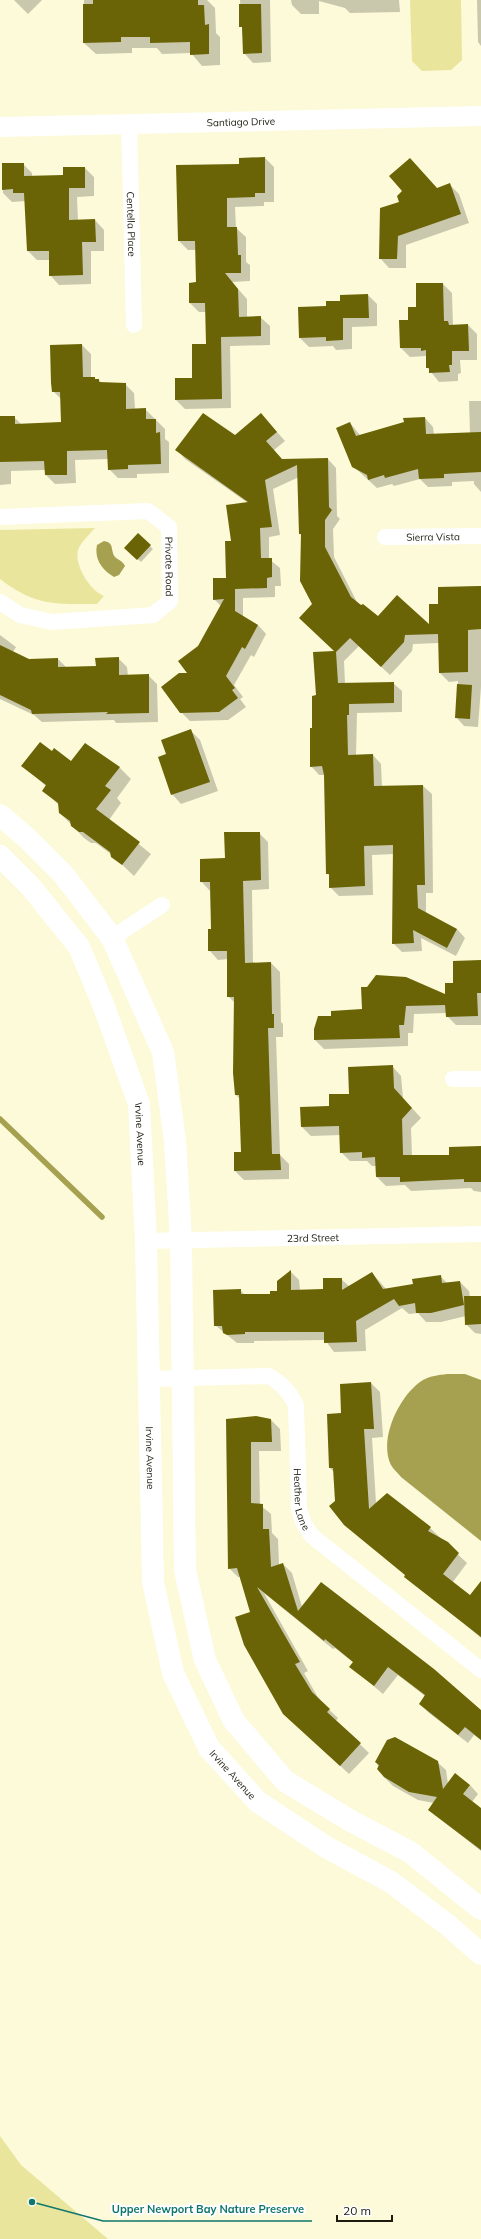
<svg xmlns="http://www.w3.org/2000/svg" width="481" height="2239" font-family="Mulish,sans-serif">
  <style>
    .green { fill: #e9e59d }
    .water { fill: #a6a151 }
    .shadow { fill: #0003 }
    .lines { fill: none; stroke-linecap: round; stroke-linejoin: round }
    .stream { stroke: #a6a151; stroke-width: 5.5 }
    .building { fill: #6a6406 }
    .minor { stroke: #fff; stroke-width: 16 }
    .tertiary { stroke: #fff; stroke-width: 20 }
    .secondary { stroke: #fff; stroke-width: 22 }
    .labels { text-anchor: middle; stroke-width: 4; stroke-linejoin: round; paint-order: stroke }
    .street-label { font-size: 10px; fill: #1c1b0f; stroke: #fff }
    .leader { fill: none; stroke: #0f766e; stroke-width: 1.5 }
    .callout-dot { fill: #0f766e; stroke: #fff; stroke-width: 1.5 }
    .callout-label { font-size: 11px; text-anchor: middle; font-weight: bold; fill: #0f766e; stroke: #fff; stroke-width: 4; stroke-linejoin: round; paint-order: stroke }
  </style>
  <rect width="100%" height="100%" fill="#fcfad8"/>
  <!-- green -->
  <path class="green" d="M410,0H461L462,60L451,70L422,71L412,61Z
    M95,528C90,534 81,542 78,550C74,565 90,591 104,596L97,604C54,604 35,606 0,579V530Z
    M0,2136L21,2165L108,2239H0Z"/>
  <!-- water -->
  <path class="water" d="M104,541C115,543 110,550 115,557C118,560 123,561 125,566L119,575L114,577C102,570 94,559 97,545Z
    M447,1374H465L481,1380V1541L401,1477C398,1473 393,1469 391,1465C378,1439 400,1394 423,1380C430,1376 439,1375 447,1374Z"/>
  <!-- shadow -->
  <path class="shadow" d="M14,0H42L28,14Z
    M84,0H207L215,8L216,33L220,37V65L202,66L191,53L162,54L157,48H132V53L96,54L84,43Z
    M240,0H270L271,62L253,63L244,53Z
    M291,0H399L400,12L350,13L345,8L319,1V14H301L292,5Z
    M477,0H481V46L478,42Z
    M265,158L274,167V202H264V206L235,207L236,228L246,237V262L250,265V281L232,282L247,299V317H260L270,326V345L230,346L231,408L185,409L176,400L193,379L207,345L206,312H199L190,303L197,283L196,250H188L179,241L240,165Z
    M3,164H23L32,173V177L64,176L85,168L94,177V196L77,197L78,221L95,220L104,230V251H91V284L59,285L50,275V260H37L28,251L26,201L12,202L3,193Z
    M450,185L459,194L469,223L406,245V268H389L380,258L403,191L438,189Z
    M443,284L452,293L453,326L468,325L477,334V360H460L461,373L458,374V381L439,382L427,367V356L410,357L401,348L409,321L417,308Z
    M368,295L377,304V326L352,327V349L336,350L333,346L309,347L300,338L341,302Z
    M82,345L91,354V378L99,380L102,383L125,384L134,393L135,409H145L165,429V439L169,442V473L137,474V478H118L109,469L108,459L75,460L76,483L55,484L46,475L45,470L11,471V484L0,485V417H14L22,425L62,423L61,399L53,391Z
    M469,401H481V492L474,484V481L452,482V486L428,487L420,479L394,486L392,484L377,488L353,466L350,423L360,435L425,418L433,427L434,435L470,434Z
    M261,414L285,441L274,450L282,460L328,459L336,468L337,516L340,519L333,529L334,557L359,606L378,617L430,627L439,605V588L481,586V687L478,727L464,726L456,717L458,681L449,682L440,673L439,643L413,644L412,651L390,675L359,646L344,661L345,684L393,683L402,691V712L357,713L356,756L373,755L381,764L382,787L423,786L432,794L433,893H426V913L457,929L465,938L456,956L421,938L422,951L402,952L393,943L394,854L372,855L373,895L339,896L330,887V876L327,873L325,775H319L311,766L317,696L336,652L313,605L302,536L300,534L299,477L273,489L280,535L269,537V559L280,568L281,586H275V597L243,598V617L258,625L266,634L254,657L251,655L234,685L243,697L240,699L246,707L228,720L190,721L181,712L189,674L199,646L221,606L214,599L227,579L232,542L248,503L185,459L177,450L235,437Z
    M138,535L153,549L141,562L126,548Z
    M0,635L16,647L13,652L29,660L58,659L66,667H97L118,658L127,667L128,676L148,675L157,684L158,722L116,723L114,720L42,722L34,715L0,699Z
    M191,731L200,740L218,791L181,804L172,794L167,755Z
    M85,744L120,768L131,779L117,798L121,803L109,820L151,854L134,876L112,855L96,843H91L84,838L60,813V806L43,790L46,786L23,766L52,752L71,762Z
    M259,833L268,842L269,889L252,890L253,964L271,963L280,972L281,1022L283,1024V1037H276L280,1155L289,1164V1179L244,1180L235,1171V1153H242L240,1099L236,1095L234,1073L235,1003L228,996V959L218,960L209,950L212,930L210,891L201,881Z
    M481,961V1025H456L447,1016V1013L414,1014L413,1033H408V1046L324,1049L315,1040L332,1017L446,995L454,984Z
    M392,1066L401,1076L403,1098L421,1118L411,1128L412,1156H450L481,1147V1192L474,1191L471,1188L411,1191L405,1185L386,1186L377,1177V1166H372L367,1161H350L341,1152V1135L311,1136L302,1127L350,1095L349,1068Z
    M291,1272L299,1280L300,1290H324L341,1279L350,1287L372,1273L386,1289L414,1285L440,1276L448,1284L460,1282L469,1291L470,1297H481V1334L475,1333L466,1324V1316L441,1322H426L418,1313L409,1314L402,1308L365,1330L366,1351L334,1352L325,1340L254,1341V1343H237L215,1325L240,1290L245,1295H271L278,1291Z
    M371,1383L380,1392L383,1437L372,1438L376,1503L387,1495L430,1528L467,1563L452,1583L470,1597L481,1588V1638L345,1524L336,1502L334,1472L330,1468L342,1413Z
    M227,1420H271L280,1429L281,1451H259L260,1505L271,1514L272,1533L278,1539L279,1565L283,1564L292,1573L302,1607L434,1670L481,1711V1740L474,1735L468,1743L429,1713L420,1704L425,1696L398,1675L383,1694L351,1667L354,1663L335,1648L333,1649L264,1593L308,1671L304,1673L320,1701L338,1718L336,1721L369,1753L349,1774L294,1723L252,1612L240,1577H238L229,1568Z
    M376,1762H437L446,1770L448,1784L470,1785L478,1794L472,1802L481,1809V1851L429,1810L434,1803L418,1800L393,1786L384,1777Z"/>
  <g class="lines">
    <!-- stream -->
    <path class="stream" d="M0,1119L102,1217"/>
  </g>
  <!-- building -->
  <path class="building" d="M93,0H198V5H204L205,25L209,24V54L190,55V42L150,43V37H121V42L83,43V4H93Z
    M239,4H261L262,53L243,54L242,27H239Z
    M265,157V193H255V197L227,198V227H237L238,255H241V273H225L238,289L239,317L261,316V336L221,337L222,399L175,400V378H192V344H206L205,303H189V283L196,282L195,241H178L176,165L239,164V158Z
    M410,158L437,188L450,183L461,214L398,236L397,259H379L380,208L399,202L397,196L402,191L389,176Z
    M2,163H24V176L63,175V167H85V188H69V220L95,219L96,242H82L83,275L49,276V251H27L24,193H13V189L2,190Z
    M416,283H443L444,321H448L449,325L468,324L469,351H452V365H449L450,372L429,373V368H426V350L421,351V348H400L399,320H408V307H416Z
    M368,294L369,318H343V340L326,341V337L299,338L298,307L326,306V301H340V295Z
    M82,344L83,377H95V379H99V382L126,383V409L146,408V419H156V433L160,432L161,464L128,465V469L108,470L107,450L67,451V475H45L44,461L0,462V416H15V424L61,422L60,392H52L51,383L50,345Z
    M203,413L235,435L261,413L277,432L266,441L282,459L328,458L329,507L332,510L325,520V547L351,597L361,605L363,604L378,616L397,595L429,624V604H438V587L481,586V629L468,630V672L439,673L438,634L405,635L404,642L381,667L350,638L336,652L338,683L394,682V703L349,704V715H347L348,755L373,754L374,786L423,785L425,885H417L418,908L457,929L447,948L413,930L414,943L392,944L393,845L364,846L365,886L329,888V874H326L324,775L322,766L310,767V728H312V696L316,695L313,652L334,651L299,618L312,604L300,581L301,534H299L297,465L265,480L272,527L260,528L261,558H272V577L267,578V588L235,589V611L258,625L245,649L242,647L226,676L235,688L232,690L238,698L219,712L180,713L161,687L179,673H187L178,661L198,646L224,599L213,600V578H226L225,541H231L226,505L248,502L175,450Z
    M425,417L426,434L481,432V472L444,474V478L419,479L418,469L385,478L384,475L368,480L367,475L352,467L336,428L350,422L356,436L404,422L403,418Z
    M138,533L151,545L137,560L124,548Z
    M0,645L29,659L58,658V667L96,666L95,658L119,657V675L149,674V713L106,714L108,712L32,714L31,710L0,695Z
    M457,684L472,685L470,719L455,718Z
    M191,729L210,782L171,795L158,757L166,754L161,740Z
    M40,742L52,751L54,748L71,761L85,743L120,767L105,786L111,790L96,809L140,842L122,865L111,857L110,852L83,832H79L71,826L70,821L59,813L58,803L42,791L46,785L21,766Z
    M224,832H260L261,880L243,881L245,963L271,962L272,1014H274V1028H268L272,1154H280L281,1170L234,1171V1152H241L239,1095H235L233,1073L234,997H227V951H208V929H211L210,882H200V859L225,858Z
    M481,960V993H477L478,1016L446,1017L445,1005L406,1006L404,1025H399L400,1038L314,1040V1029L318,1016H331V1011L362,1009L361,987H367L376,975L406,977L445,994V983H453V961Z
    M393,1065L394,1088L412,1108L402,1119L403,1155H449V1147L481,1146V1182H464V1179L400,1182V1177H376L375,1157L362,1158V1152L340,1153L339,1126L301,1127L300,1107L329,1106V1094H349L348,1067Z
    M291,1270V1290L323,1289V1278H342V1290L372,1272L383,1289L413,1284L412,1279L441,1275L442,1283L460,1281L464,1305L431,1313H416L415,1303L399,1306L394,1299L356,1321L357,1342L324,1343V1332H245V1334L227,1335L223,1333L222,1326H214L213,1290L241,1289V1294H270V1291H277V1281Z
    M464,1296H481V1324L465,1325Z
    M371,1382L374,1429H364L369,1509L387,1493L431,1527L428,1531L448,1542L459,1553L443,1574L470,1595L481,1581V1637L404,1577L405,1575L344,1525L329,1506L335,1501L333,1468H329L327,1414L341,1413L340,1384Z
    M256,1416L271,1419L272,1442H251V1503L263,1504V1529H269L271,1567L283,1563L298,1611L321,1582L434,1669L481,1710V1740L465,1727L458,1735L419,1704L425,1695L388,1667L374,1686L349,1667L353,1662L325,1639L324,1641L257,1587L300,1662L295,1664L312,1692L330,1709L327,1712L361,1743L340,1766L283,1714L244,1645L235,1617L250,1612L237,1568L228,1569L226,1419Z
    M395,1737L438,1761L443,1789L455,1773L470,1785L463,1794L481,1808V1850L428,1810L437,1797L409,1792L384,1777L377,1769L379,1765L375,1762L387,1740Z"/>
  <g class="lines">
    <!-- minor -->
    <g class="minor">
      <path id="s1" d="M129,123L134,325"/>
      <path id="s2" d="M0,517L148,511L169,527L170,601L153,615L52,622L20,615L0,602"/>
      <path id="s3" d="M385,537L481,536"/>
      <path d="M112,938L162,905"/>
      <path d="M453,1079H481"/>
      <path id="s4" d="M146,1241L481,1234"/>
      <path id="s5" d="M148,1379L269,1376C282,1384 289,1391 296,1405L299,1509L304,1524L312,1536L481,1670"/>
    </g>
    <!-- tertiary -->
    <path class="tertiary" id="s6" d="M0,127L481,116"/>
    <!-- secondary -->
    <g class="secondary">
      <path d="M0,815L27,838L63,874L112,938L163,1052L175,1141L181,1239L185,1570L205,1660L234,1721L285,1781L351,1821L410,1852L481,1909"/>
      <path id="s7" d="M0,856L31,887L79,947L103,1004L139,1104L146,1241L153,1582L173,1673L209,1748L258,1802L326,1847L391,1882L449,1926L481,1954"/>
    </g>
  </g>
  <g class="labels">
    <!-- street labels -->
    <g class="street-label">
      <text dy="4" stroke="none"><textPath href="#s6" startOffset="241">Santiago Drive</textPath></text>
      <text dy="4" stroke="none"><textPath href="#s1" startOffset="101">Centella Place</textPath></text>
      <text dy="4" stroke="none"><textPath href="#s3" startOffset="48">Sierra Vista</textPath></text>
      <text dy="4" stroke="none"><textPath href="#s2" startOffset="214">Private Road</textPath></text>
      <text dy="4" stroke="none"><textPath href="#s7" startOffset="319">Irvine Avenue</textPath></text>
      <text dy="4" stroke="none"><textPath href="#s4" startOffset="167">23rd Street</textPath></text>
      <text dy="4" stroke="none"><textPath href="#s7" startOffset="643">Irvine Avenue</textPath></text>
      <text dy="4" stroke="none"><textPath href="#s5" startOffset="256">Heather Lane</textPath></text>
      <text dy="4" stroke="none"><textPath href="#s7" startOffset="979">Irvine Avenue</textPath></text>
    </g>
  </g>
  <!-- callouts -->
  <path class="leader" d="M32 2202L103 2221H312"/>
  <circle class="callout-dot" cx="32" cy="2202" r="4"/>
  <g class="callout-label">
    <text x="208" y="2213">Upper Newport Bay Nature Preserve</text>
  </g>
  <!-- scale -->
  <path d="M337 2215v6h55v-6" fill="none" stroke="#1c1b0f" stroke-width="2"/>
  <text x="343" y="2215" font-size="12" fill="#1c1b0f" stroke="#ffffff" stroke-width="3" paint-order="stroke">20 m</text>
</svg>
